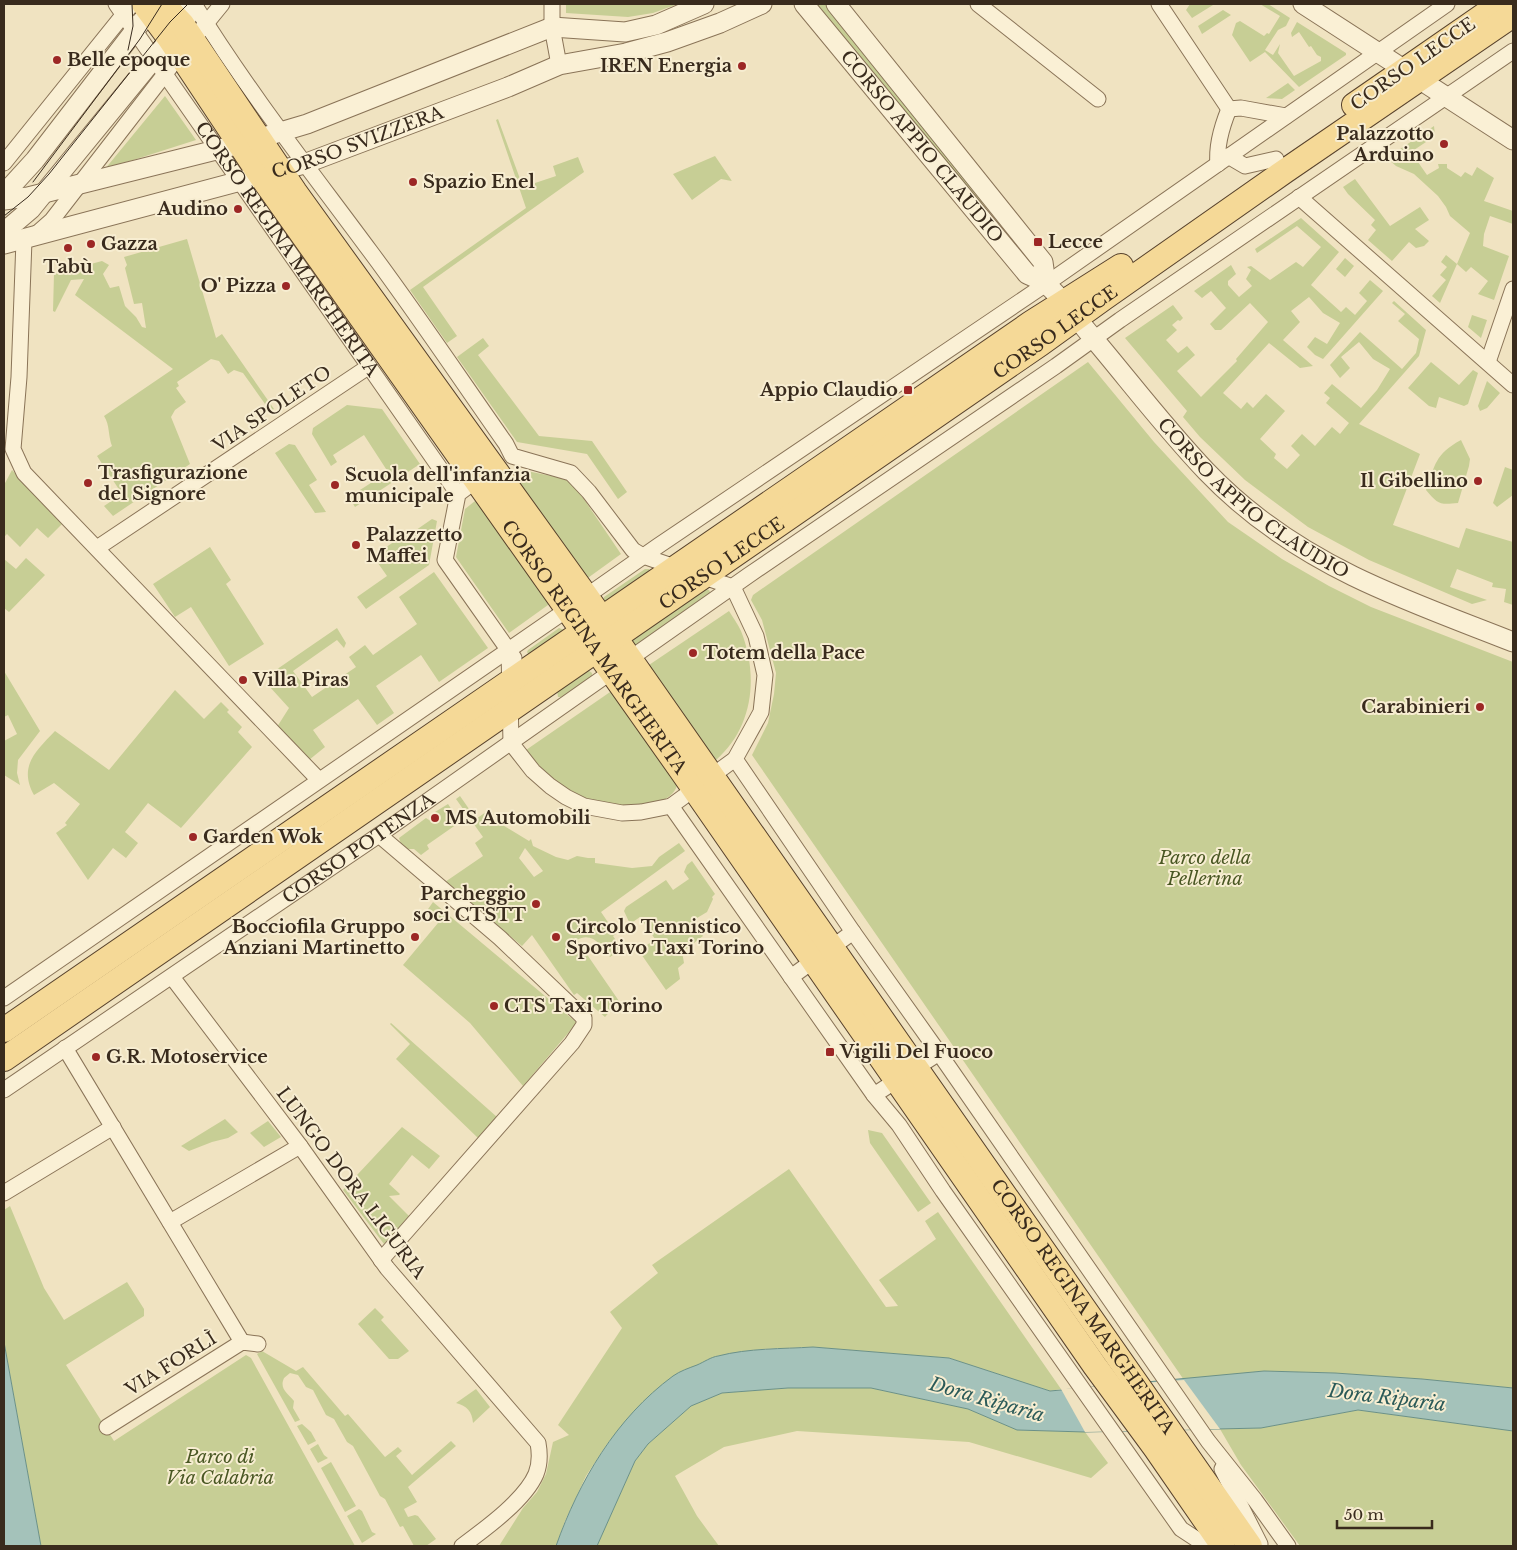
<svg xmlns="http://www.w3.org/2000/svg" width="1517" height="1550" font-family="'Libre Baskerville',serif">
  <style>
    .green { fill: #c7ce95; fill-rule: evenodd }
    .water { fill: #a4c2ba; stroke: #6b9188 }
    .pier { fill: #f0e3c1 }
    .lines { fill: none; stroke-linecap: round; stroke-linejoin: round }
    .minor-casing { stroke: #8a7458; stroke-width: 17 }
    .tertiary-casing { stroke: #8a7458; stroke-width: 21 }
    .secondary-casing { stroke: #6c553b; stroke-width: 23 }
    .primary-casing { stroke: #58422c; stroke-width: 26 }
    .minor { stroke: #faf0d5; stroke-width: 15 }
    .tertiary { stroke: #faf0d5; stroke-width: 19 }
    .secondary { stroke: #faf0d5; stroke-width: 21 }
    .primary { stroke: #f5d997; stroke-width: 24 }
    .tram { stroke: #392b1d; stroke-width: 1 }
    .poi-dot { fill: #9c2725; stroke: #f7edd1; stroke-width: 2 }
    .labels { text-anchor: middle; stroke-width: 4; stroke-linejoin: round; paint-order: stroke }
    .poi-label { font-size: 18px; font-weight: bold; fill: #392b1d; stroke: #f7edd1; text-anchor: start }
    .street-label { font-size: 18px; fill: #392b1d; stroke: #f7edd1 }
    .park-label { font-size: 18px; font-style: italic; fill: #495723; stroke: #f7edd1 }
    .water-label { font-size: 19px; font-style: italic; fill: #2b5a58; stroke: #f7edd1 }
  </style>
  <rect width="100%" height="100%" fill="#f0e3c1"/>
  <!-- green -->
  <path class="green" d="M566,4H678L653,13L628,17L566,13Z
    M812,4H826L1044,272L1040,275L986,208L973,202Z
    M1190,4H1212L1213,5L1192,18L1186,10Z
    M1260,4H1268L1290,18L1286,26L1278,30L1265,50L1273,55L1280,44L1278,53L1294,76L1321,61V57L1317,55L1311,46L1309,47L1299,32L1292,37L1291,33L1297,22L1346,53V55L1299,87L1265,52L1250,62L1232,35L1236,23L1240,21L1264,36L1267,33L1269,34L1280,16Z
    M1223,10L1231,15L1202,34L1198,26Z
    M1288,83L1295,90L1282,99L1266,98Z
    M165,96L196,140L105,169Z
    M498,119L523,187L556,176L553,166L578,157L584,172L423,287L457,336L447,343L410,290L526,208L496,120Z
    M1434,126L1435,136L1411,152L1427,175L1439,168L1438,164H1447V168L1461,177L1465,172L1472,176L1477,167L1494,178L1484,201L1513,211V224L1490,216L1484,234L1483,246L1509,256L1494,300L1478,294L1488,281L1471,267L1466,272L1457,264L1440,303L1432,296L1446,280L1440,275L1447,267L1441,262L1446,255L1457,264L1470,233L1450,216L1446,207L1438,196L1414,174L1396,166L1387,158Z
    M715,156L732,181L721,179L692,200L673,174Z
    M1355,179L1390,226L1420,207L1429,220L1415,229L1429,241L1424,246L1416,248L1409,242L1392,261L1368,240L1376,230L1371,225L1375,220L1348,194L1343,187Z
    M1301,218L1339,252L1311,285L1341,312L1346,307L1355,315L1367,301L1359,293L1370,280L1383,291L1323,359L1315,355L1307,347L1315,337L1327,344L1340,323L1323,313L1309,297L1291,311L1300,322L1283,340L1313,366L1300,368L1269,343L1223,393L1241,409L1247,402L1253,408L1266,394L1285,411L1260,439L1276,454L1274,458L1287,469L1300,455L1291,446L1302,434L1315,446L1332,427L1340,434L1349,423L1326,403L1330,398L1324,393L1332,384L1361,408L1377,390L1390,369L1373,359L1359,342L1341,357L1350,368L1340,378L1330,365L1360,332L1402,369L1416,353L1419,339L1398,321L1405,314L1392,303L1394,301L1426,330L1419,356L1359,424L1420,454L1393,525L1459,548L1466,528L1513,542V605L1504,602L1506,589L1492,587L1493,583L1457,569L1450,587L1487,600L1472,604L1369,560L1308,527L1245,480L1200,437L1183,417L1187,411L1125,338L1173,305L1183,318L1180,321L1178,320L1172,325L1177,330L1166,340L1178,353L1187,346L1195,355L1177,371L1201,397L1237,361L1236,359L1268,322L1250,303L1221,330H1215L1210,324L1226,308L1211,291L1202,298L1194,291L1231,265L1236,274L1228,281V285L1239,297L1252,286L1246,279L1251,270L1247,267L1251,266L1270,280L1296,262L1303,267L1321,247L1297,226L1257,253L1255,249Z
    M187,239L216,338L222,334L274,409L270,411L243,373L234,370L228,374L219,361L211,359L177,382L179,386L176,388L186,402L175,410L171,417L190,464L113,516L104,506L122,494L97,456L112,446C108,436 110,425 104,416L173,369L75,295L84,279L71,280L55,312L53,311L54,274L102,261L109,265L103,274L110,288L119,286L125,306L136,317L142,327L146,328L142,303L134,304L125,268L127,265L124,257Z
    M1345,258L1354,266L1345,277L1336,269Z
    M1472,315L1487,320L1481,338L1468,327Z
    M483,338L489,346L478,355L539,436L592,441L627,492L618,499L587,454L517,442L457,357Z
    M1088,362L1154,442L1228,522L1282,559L1329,586L1371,607L1513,662V1388L1422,1379L1335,1373L1264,1371L1184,1380L752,755L768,723L774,694L776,673L762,620L751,600L753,595Z
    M1431,362L1459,385L1473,370L1478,373L1468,404L1464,406L1439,397L1436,408L1429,406L1408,388Z
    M1487,381L1500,393L1487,408L1480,411L1478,406Z
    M347,405L382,409L420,464L355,507L349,497L388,472L364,435L333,455L337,462L331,466L312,434L313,428Z
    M1461,440L1470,459L1469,466L1458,503C1439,505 1438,504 1426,490C1435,465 1435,454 1461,440Z
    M289,444L295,445L317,480L309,485L326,512L315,513L275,453Z
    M1505,467L1513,470V495L1497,507L1493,503Z
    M12,470L63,523L48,538L37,528L20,547L7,534L4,537V485Z
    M522,470L571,480L621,554L585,580L514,480L513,473Z
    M475,501L479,502L550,601L548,605L509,633L456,557L465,509Z
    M432,519L437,521L429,565L366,609L357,597L387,576L373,556L404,535L406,537Z
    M210,547L231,580L226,584L264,644L229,666L191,607L175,617L153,584Z
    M26,558L45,575L9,612L4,608V559L16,569Z
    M645,569H649L651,572L605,603L603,600L604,597Z
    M434,572L488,648L439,682L421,655L376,686L394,713L377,725L358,699L313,730L325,747L309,760L277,727L289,708L269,686L276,679L270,674L337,628L346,643L344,648L337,640L293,671L312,697L356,667L349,657L365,645L373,655L417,624L399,597Z
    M705,589L709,590L710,592L709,595L636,645L633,644L632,639Z
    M729,611C733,618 738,624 741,631C759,676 753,728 716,760H712L646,667Z
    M559,628L564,630L529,655L527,652L528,650Z
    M588,670L592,673V676L561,697H558L557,691Z
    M4,671L40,731L18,760L17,773L20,785L4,775V741L17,734L8,715L4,717Z
    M175,690L204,719L221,702L229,710L227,712L242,727L238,732L252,747L181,828L148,803L125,832L138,843L126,858L113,848L88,880L56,833L67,825L65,823L80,804L54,783L34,795C18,766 36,751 55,731L109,770Z
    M613,690L678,782C673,813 611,808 589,800C583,798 577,794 572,791C553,781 539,767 526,750Z
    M460,796L476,819L486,812L501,824L529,841L531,839L533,846L556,857L568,860L577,856L588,858H595V863L632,868L652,866L659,857L679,843L685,851L601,912L616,934L613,936L622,949L610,957C602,946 592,931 577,940L619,1001L605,1017L577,993L574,995L532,935L522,946L445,882L483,856L475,843L483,837L456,799ZM525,848L543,871L534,877L519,858Z
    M448,804L460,822L427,845L429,849L421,855L414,849H407L401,844L399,838L426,818L429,820L436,815L435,812Z
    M692,861L715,894L712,897L713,899L707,912L692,921L703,936L682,952L684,963L678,968L680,979L666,990L639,951L655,939L640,917L630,924L624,911L626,907L666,880L673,890L689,879L684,872L687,865Z
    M433,902L576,1022L575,1025L523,1086L470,1023L403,965L438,923L426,912Z
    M391,1023L497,1117L478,1138L396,1059L410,1044L390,1024Z
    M225,1119L238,1132L228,1138L212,1142L189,1151L181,1146Z
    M268,1121L281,1137L264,1147L250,1133Z
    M402,1127L440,1156L429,1169L412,1155L389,1184L400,1194L399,1195L389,1196L409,1216L384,1244L343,1190Z
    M868,1130L882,1133L931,1203L918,1212L870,1143Z
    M789,1169L886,1307L898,1306L879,1280L936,1239L925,1221L938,1212L1061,1389L1050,1391L949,1358L813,1347L763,1349L717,1356L656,1391L628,1418L607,1444L586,1476L565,1521L556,1546H499L523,1508L537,1492L546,1474L553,1442L569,1435L558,1425L622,1328L610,1312L658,1273L652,1265Z
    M10,1206L44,1288L64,1320L127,1282L144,1309V1316L66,1365L114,1441L246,1355L251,1358L355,1546H41L4,1342V1210Z
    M375,1308L384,1317L381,1320L409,1351L398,1359H389L358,1324Z
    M262,1351L296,1371L303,1367L345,1416L348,1414L385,1457L398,1447L402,1451L396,1456L412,1475L451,1441L456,1446L408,1487L417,1502L404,1509L408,1517L415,1515L418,1516L436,1539L426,1546H414L403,1526L400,1527L385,1499L380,1496L353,1446L347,1442L334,1419L326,1415L313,1390L306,1387L298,1375L290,1373L284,1378C279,1389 288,1393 294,1401L293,1408L300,1420L295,1422L257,1354Z
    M788,1388H871L968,1409L1017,1430L1085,1432L1108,1463L1091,1478L969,1442L797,1431L724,1447L675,1476L697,1516L719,1546H597L635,1461L648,1444L691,1406L722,1393Z
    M476,1389L490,1407L473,1423C472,1411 467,1406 456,1403Z
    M1358,1410L1513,1431V1546H1300L1241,1465L1220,1429L1261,1428Z
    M302,1424L311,1432L316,1441L308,1445L297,1426Z
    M318,1444L324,1455L328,1458L318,1463L310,1449Z
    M331,1462L356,1506L345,1512L321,1468Z
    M359,1509L362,1511L372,1532L376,1534L362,1543L347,1516Z"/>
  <!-- water -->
  <path class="water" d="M4,1342L41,1546H4Z
    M813,1347L949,1358L1050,1391L1264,1371L1335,1373L1422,1379L1513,1388V1431L1358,1410L1261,1428L1085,1432L1017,1430L968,1409L871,1388H788L722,1393L691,1406L648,1444L635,1461L597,1546H556C579,1481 616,1418 673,1376C680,1371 689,1368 697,1365C704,1362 711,1357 718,1356C749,1348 782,1349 813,1347Z"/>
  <!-- pier -->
  <path class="pier" d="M1184,1380L1220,1429L1085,1432L1061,1389Z"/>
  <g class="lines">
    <defs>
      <g id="minor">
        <path id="s1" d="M116,4L458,494"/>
        <path d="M194,4C247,90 310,170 370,251C417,314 461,380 506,444L512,456L571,473L589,492L633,550L643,556L733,587L756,636L765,675L761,712L735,759L671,806L641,812L622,813L584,806L566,797L550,786L533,771L511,743L509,650"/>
        <path d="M552,4V27L559,65"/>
        <path d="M978,4L1098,99"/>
        <path d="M1159,4L1229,109"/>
        <path d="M200,31L222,4"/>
        <path d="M1229,109L1241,108L1286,116"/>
        <path d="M1228,156L1245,166L1276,159"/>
        <path d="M4,163L132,4"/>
        <path d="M1218,164C1216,145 1222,126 1229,109"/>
        <path d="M1299,197L1513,385"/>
        <path d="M35,235L52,220L185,48"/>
        <path d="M24,240L19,377L13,449L24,473L319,780"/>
        <path d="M1488,362L1513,289"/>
        <path d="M466,488L458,494L445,560L514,658"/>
        <path d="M97,548L368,367"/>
        <path d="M735,759L853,932L939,1053L1208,1441L1255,1500L1288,1546"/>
        <path d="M671,806L874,1095L899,1125L943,1191L1181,1529L1207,1546"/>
        <path d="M379,835L500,938L584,1018V1025L572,1043L381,1260"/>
        <path d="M172,977L300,1146L387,1268L538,1443C540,1454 540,1464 536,1474C525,1500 485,1529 462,1546"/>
        <path d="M791,977L853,932"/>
        <path d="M4,998L568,609L658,546L1046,284L1447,4"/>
        <path d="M65,1048L242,1342"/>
        <path id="s2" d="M4,1090L379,835L749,575L1056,366L1120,320L1513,51"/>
        <path d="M874,1095L939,1053"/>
        <path d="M4,1193L113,1127"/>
        <path d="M170,1222L300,1146"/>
        <path d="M107,1427L242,1342L258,1344"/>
        <path d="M1222,1469L1260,1544"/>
      </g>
      <g id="tertiary">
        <path id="s3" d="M804,4L1027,274C1033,277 1041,280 1047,285C1064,300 1078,321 1094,339C1131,383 1166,429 1206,471C1247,514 1300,550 1353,576C1404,601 1460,621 1513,642"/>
        <path d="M836,4L1043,262L1046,284"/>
        <path d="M1303,4L1513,140"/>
        <path d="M4,194L35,160L149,12"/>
        <path d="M4,200L28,197L240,144L307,124L552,27L625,32L656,25L704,4"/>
        <path d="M4,232L31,209L44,193L170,39"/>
        <path id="s4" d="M4,244L304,164L508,87L559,65L626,53L667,42L720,23L762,4"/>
      </g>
      <path id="secondary" d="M171,37L182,24L193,4"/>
      <g id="primary">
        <path id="s5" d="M144,4L170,39L261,176L681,770L1095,1366L1156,1449L1223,1546"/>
        <path id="s6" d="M163,4L182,24L295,192L586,596L1250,1546"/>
        <path d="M1354,105L1500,4"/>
        <path d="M4,1030L1031,323L1121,266"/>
        <path id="s7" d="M4,1059L1040,344L1104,298L1285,171L1513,15"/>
      </g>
    </defs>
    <!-- minor casing -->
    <use href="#minor" class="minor-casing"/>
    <!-- tertiary casing -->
    <use href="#tertiary" class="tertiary-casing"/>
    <!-- secondary casing -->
    <use href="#secondary" class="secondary-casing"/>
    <!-- primary casing -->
    <use href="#primary" class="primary-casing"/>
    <!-- minor -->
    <use href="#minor" class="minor"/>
    <!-- tertiary -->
    <use href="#tertiary" class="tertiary"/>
    <!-- secondary -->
    <use href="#secondary" class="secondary"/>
    <!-- primary -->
    <use href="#primary" class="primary"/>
    <!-- tram -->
    <path class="tram" d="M128,50L133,26L132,4
      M33,182L140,39L162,4
      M4,216L28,197L49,174L170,22L188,4"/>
  </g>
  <!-- markers -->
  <g class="poi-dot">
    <circle cx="57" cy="60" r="5"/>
    <circle cx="742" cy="66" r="5"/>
    <circle cx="1444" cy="144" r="5"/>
    <circle cx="413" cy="182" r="5"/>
    <circle cx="238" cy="209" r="5"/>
    <rect x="1033" y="237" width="10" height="10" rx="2.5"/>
    <circle cx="91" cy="244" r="5"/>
    <circle cx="68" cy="248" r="5"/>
    <circle cx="286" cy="286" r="5"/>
    <rect x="903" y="385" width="10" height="10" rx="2.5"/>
    <circle cx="1478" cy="481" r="5"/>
    <circle cx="88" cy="483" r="5"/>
    <circle cx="335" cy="485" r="5"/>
    <circle cx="356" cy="545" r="5"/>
    <circle cx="693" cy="653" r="5"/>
    <circle cx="243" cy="680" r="5"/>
    <circle cx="1480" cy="707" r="5"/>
    <circle cx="435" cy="818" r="5"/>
    <circle cx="193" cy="837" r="5"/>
    <circle cx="536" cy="904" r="5"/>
    <circle cx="415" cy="937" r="5"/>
    <circle cx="556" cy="937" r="5"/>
    <circle cx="494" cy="1006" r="5"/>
    <rect x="825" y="1047" width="10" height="10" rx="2.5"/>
    <circle cx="96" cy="1057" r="5"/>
  </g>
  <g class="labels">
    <!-- poi labels -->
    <g class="poi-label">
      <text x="67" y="66">Belle epoque</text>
      <text x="732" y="72" text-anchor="end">IREN Energia</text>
      <text x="1434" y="140" text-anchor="end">Palazzotto<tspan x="1434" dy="21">Arduino</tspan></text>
      <text x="423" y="188">Spazio Enel</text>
      <text x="228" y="215" text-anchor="end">Audino</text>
      <text x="1048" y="248">Lecce</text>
      <text x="101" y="250">Gazza</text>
      <text x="68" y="273" text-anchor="middle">Tabù</text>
      <text x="276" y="292" text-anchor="end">O' Pizza</text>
      <text x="898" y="396" text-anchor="end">Appio Claudio</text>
      <text x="98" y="479">Trasfigurazione<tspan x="98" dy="21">del Signore</tspan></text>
      <text x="345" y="481">Scuola dell'infanzia<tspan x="345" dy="21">municipale</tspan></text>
      <text x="1468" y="487" text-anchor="end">Il Gibellino</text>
      <text x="366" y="541">Palazzetto<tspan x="366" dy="21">Maffei</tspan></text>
      <text x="703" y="659">Totem della Pace</text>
      <text x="253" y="686">Villa Piras</text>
      <text x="1470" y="713" text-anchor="end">Carabinieri</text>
      <text x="445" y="824">MS Automobili</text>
      <text x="203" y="843">Garden Wok</text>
      <text x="526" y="900" text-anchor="end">Parcheggio<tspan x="526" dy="21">soci CTSTT</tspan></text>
      <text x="405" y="933" text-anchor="end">Bocciofila Gruppo<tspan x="405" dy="21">Anziani Martinetto</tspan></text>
      <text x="566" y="933">Circolo Tennistico<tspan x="566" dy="21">Sportivo Taxi Torino</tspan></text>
      <text x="504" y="1012">CTS Taxi Torino</text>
      <text x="840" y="1058">Vigili Del Fuoco</text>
      <text x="106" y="1063">G.R. Motoservice</text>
    </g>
    <!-- street labels -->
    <g class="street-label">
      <text transform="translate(1413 64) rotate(-35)" y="6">CORSO LECCE</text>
      <text dy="6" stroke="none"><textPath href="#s4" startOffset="368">CORSO SVIZZERA</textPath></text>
      <text dy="6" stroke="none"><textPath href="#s3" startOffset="185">CORSO APPIO CLAUDIO</textPath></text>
      <text dy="6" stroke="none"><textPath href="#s1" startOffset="299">CORSO REGINA MARGHERITA</textPath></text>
      <text dy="6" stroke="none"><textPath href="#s7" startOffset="1278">CORSO LECCE</textPath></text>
      <text transform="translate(272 409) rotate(-34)" y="6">VIA SPOLETO</text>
      <text dy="6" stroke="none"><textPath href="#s3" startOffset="672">CORSO APPIO CLAUDIO</textPath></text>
      <text dy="6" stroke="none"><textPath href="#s7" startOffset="872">CORSO LECCE</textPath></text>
      <text dy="6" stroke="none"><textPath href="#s5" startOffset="785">CORSO REGINA MARGHERITA</textPath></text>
      <text dy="6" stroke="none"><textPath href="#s2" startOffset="429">CORSO POTENZA</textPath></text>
      <text transform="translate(351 1183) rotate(53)" y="6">LUNGO DORA LIGURIA</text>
      <text dy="6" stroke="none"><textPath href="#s6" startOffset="1595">CORSO REGINA MARGHERITA</textPath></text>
      <text transform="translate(171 1364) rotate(-32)" y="6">VIA FORLÌ</text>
    </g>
    <!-- park labels -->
    <g class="park-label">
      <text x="1205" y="864">Parco della<tspan x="1205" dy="21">Pellerina</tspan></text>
      <text x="220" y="1463">Parco di<tspan x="220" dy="21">Via Calabria</tspan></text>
    </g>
    <!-- water labels -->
    <g class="water-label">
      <text transform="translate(1387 1397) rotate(7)" y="7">Dora Riparia</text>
      <text transform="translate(987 1399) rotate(16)" y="7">Dora Riparia</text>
    </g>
  </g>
  <!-- border -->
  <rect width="1517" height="1550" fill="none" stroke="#392b1d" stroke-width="10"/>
  <!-- scale -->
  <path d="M1337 1520v8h95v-8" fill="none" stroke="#392b1d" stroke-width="2.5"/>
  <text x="1344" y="1520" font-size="15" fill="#392b1d" stroke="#f7edd1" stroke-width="4" paint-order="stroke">50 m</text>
</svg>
